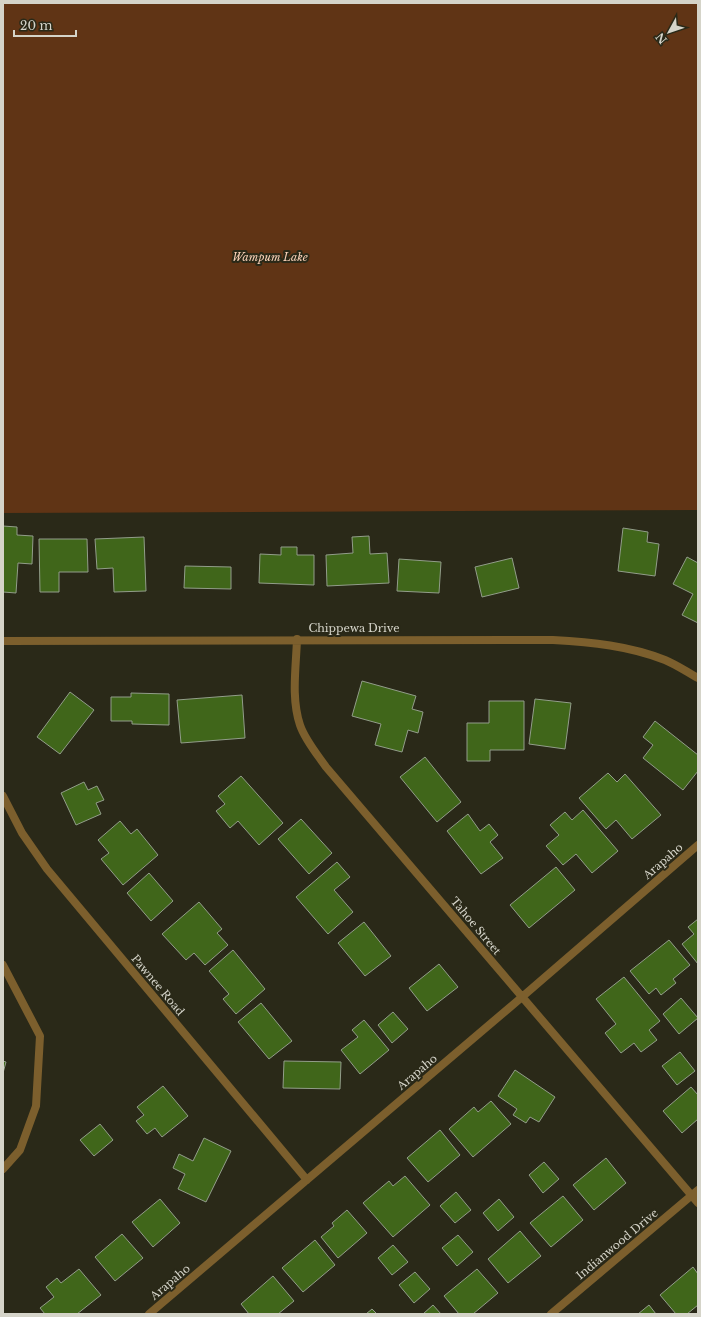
<svg xmlns="http://www.w3.org/2000/svg" width="701" height="1317" font-family="'Libre Baskerville',serif">
  <style>
    .green { fill: #603415 }
    .building { fill: #40661a; stroke: #929d8a }
    .lines { fill: none; stroke-linecap: round; stroke-linejoin: round }
    .lane { stroke: #7c5f2d; stroke-width: 8 }
    .street { stroke: #7c5f2d; stroke-width: 8 }
    .labels { text-anchor: middle; stroke-width: 4; stroke-linejoin: round; paint-order: stroke }
    .park-label { font-size: 11px; font-style: italic; fill: #f9d1b8; stroke: #2a2918 }
    .street-label { font-size: 11px; fill: #d5d4c9; stroke: #2a2918 }
  </style>
  <rect width="100%" height="100%" fill="#2a2918"/>
  <!-- green -->
  <path class="green" d="M3,3H698V510L3,513Z"/>
  <!-- building -->
  <path class="building" d="M3,526L17,527V535L33,536L32,564L18,563L16,593L3,592Z
    M623,528L648,532L647,542L659,544L655,576L618,571Z
    M369,536L370,554L387,553L389,583L327,586L326,555L353,553L352,537Z
    M144,537L146,591L114,592L113,568L97,569L95,539Z
    M39,539H87L88,572H59V592H40Z
    M281,547H297V555H314V585L259,583L260,554L281,555Z
    M687,557L698,563V623L682,615L693,594L673,584Z
    M512,558L519,588L482,597L475,567Z
    M399,559L441,562L439,593L397,591Z
    M185,566L231,567V589L184,588Z
    M362,681L416,696L412,709L423,712L418,733L408,730L402,752L375,745L381,724L352,716Z
    M70,692L94,710L60,754L37,737Z
    M131,693L169,694V725L132,724V721H111V697H131Z
    M242,695L245,738L181,743L177,700Z
    M535,699L571,703L565,749L529,744Z
    M489,701H524V750H490V761H467V723H489Z
    M655,721L698,755V771L683,790L643,758L653,745L643,737Z
    M425,757L461,802L437,822L400,777Z
    M608,773L617,782L625,774L661,815L632,839L616,820L606,829L579,798Z
    M241,776L283,823L259,845L238,821L230,828L216,811L225,804L218,796Z
    M84,782L88,790L97,786L104,800L96,803L101,814L76,825L61,793Z
    M583,810L618,851L592,873L576,854L563,865L546,846L559,835L550,825L565,812L572,820Z
    M468,814L480,831L489,824L498,835L490,842L503,858L481,874L447,831Z
    M301,819L332,853L309,874L278,839Z
    M120,821L131,834L137,829L158,855L123,885L101,859L109,853L98,840Z
    M337,862L350,877L334,890L353,912L328,934L296,897Z
    M556,867L575,890L529,928L510,905Z
    M149,873L173,901L151,921L127,893Z
    M199,902L222,929L217,933L228,945L205,965L194,953L186,960L162,934Z
    M698,919V964L682,944L694,934L688,927Z
    M364,922L391,956L365,976L338,943Z
    M669,940L690,965L673,979L676,983L661,995L656,988L649,994L630,971Z
    M233,950L265,989L236,1014L223,999L229,994L209,971Z
    M439,964L458,987L427,1011L409,988Z
    M624,977L660,1021L649,1030L657,1040L641,1052L634,1043L621,1053L605,1033L616,1024L596,999Z
    M681,998L698,1018L679,1034L663,1014Z
    M261,1003L292,1041L269,1059L238,1022Z
    M393,1012L408,1029L392,1043L378,1025Z
    M364,1020L389,1050L360,1074L341,1050L358,1037L352,1030Z
    M680,1052L695,1071L677,1085L662,1066Z
    M3,1061L6,1062L3,1073Z
    M284,1061L341,1062L340,1089L283,1088Z
    M515,1070L555,1097L539,1122L530,1117L526,1123L513,1115L517,1109L498,1096Z
    M163,1086L188,1116L162,1137L155,1128L147,1134L136,1121L144,1115L137,1107Z
    M691,1087L698,1095V1119L682,1133L663,1111Z
    M491,1101L511,1124L473,1157L449,1129L474,1107L478,1112Z
    M100,1124L113,1140L94,1156L80,1140Z
    M440,1130L460,1155L428,1182L407,1158Z
    M204,1138L231,1151L206,1202L178,1189L185,1174L173,1168L179,1154L193,1161Z
    M606,1158L626,1183L594,1210L573,1185Z
    M544,1162L559,1179L543,1193L529,1175Z
    M405,1176L430,1205L393,1237L363,1203L389,1181L393,1186Z
    M456,1192L471,1210L455,1223L440,1206Z
    M563,1196L583,1220L551,1247L530,1223Z
    M160,1199L180,1223L153,1247L132,1222Z
    M499,1199L514,1217L498,1231L483,1213Z
    M347,1210L367,1233L338,1258L321,1237L334,1226L332,1223Z
    M520,1231L541,1256L508,1283L488,1259Z
    M122,1234L143,1258L115,1281L95,1257Z
    M458,1235L473,1252L457,1266L442,1248Z
    M315,1240L335,1265L303,1292L282,1268Z
    M393,1245L408,1262L392,1275L378,1258Z
    M693,1267L698,1274V1305L687,1314H676L660,1295Z
    M79,1269L101,1295L77,1314H45L40,1308L54,1297L46,1287L57,1278L61,1283Z
    M477,1269L498,1293L473,1314H459L444,1296Z
    M415,1272L430,1289L414,1303L399,1285Z
    M273,1276L294,1301L278,1314H249L241,1304Z
    M433,1305L441,1314H423Z
    M649,1305L656,1314H638Z
    M372,1309L377,1314H366Z"/>
  <g class="lines">
    <!-- lane -->
    <path class="lane" d="M3,965L40,1036L36,1106L20,1150L3,1169"/>
    <!-- street -->
    <path class="street" d="M297,639C296,668 291,698 300,725C305,740 317,754 326,767L698,1203
      M3,641L553,640C591,642 630,646 665,660C677,665 687,672 698,678
      M3,796L22,833L47,869L307,1180
      M149,1314L522,997L698,845
      M551,1314L698,1190"/>
  </g>
  <g class="labels">
    <!-- park labels -->
    <g class="park-label">
      <text x="270" y="261">Wampum Lake</text>
    </g>
    <!-- street labels -->
    <g class="street-label">
      <text x="354" y="632">Chippewa Drive</text>
      <text transform="translate(663 861) rotate(-41)" y="4">Arapaho</text>
      <text transform="translate(476 926) rotate(50)" y="4">Tahoe Street</text>
      <text transform="translate(158 985) rotate(50)" y="4">Pawnee Road</text>
      <text transform="translate(417 1072) rotate(-40)" y="4">Arapaho</text>
      <text transform="translate(617 1244) rotate(-40)" y="4">Indianwood Drive</text>
      <text transform="translate(170 1282) rotate(-40)" y="4">Arapaho</text>
    </g>
  </g>
  <!-- border -->
  <rect width="701" height="1317" fill="none" stroke="#d5d4c9" stroke-width="8"/>
  <!-- north arrow -->
  <g transform="translate(669 32) rotate(230)" stroke="#2a2918" stroke-width="3" paint-order="stroke">
  <path d="M0-3L7 15L0 10L-7 15Z" fill="#d5d4c9"/>
  <text y="-6" font-size="11" font-weight="bold" text-anchor="middle" fill="#d5d4c9">N</text>
  </g>
  <!-- scale -->
  <path d="M14 30v6h62v-6" fill="none" stroke="#d5d4c9" stroke-width="2"/>
  <text x="20" y="30" font-size="12" fill="#d5d4c9" stroke="#2a2918" stroke-width="3" paint-order="stroke">20 m</text>
</svg>
